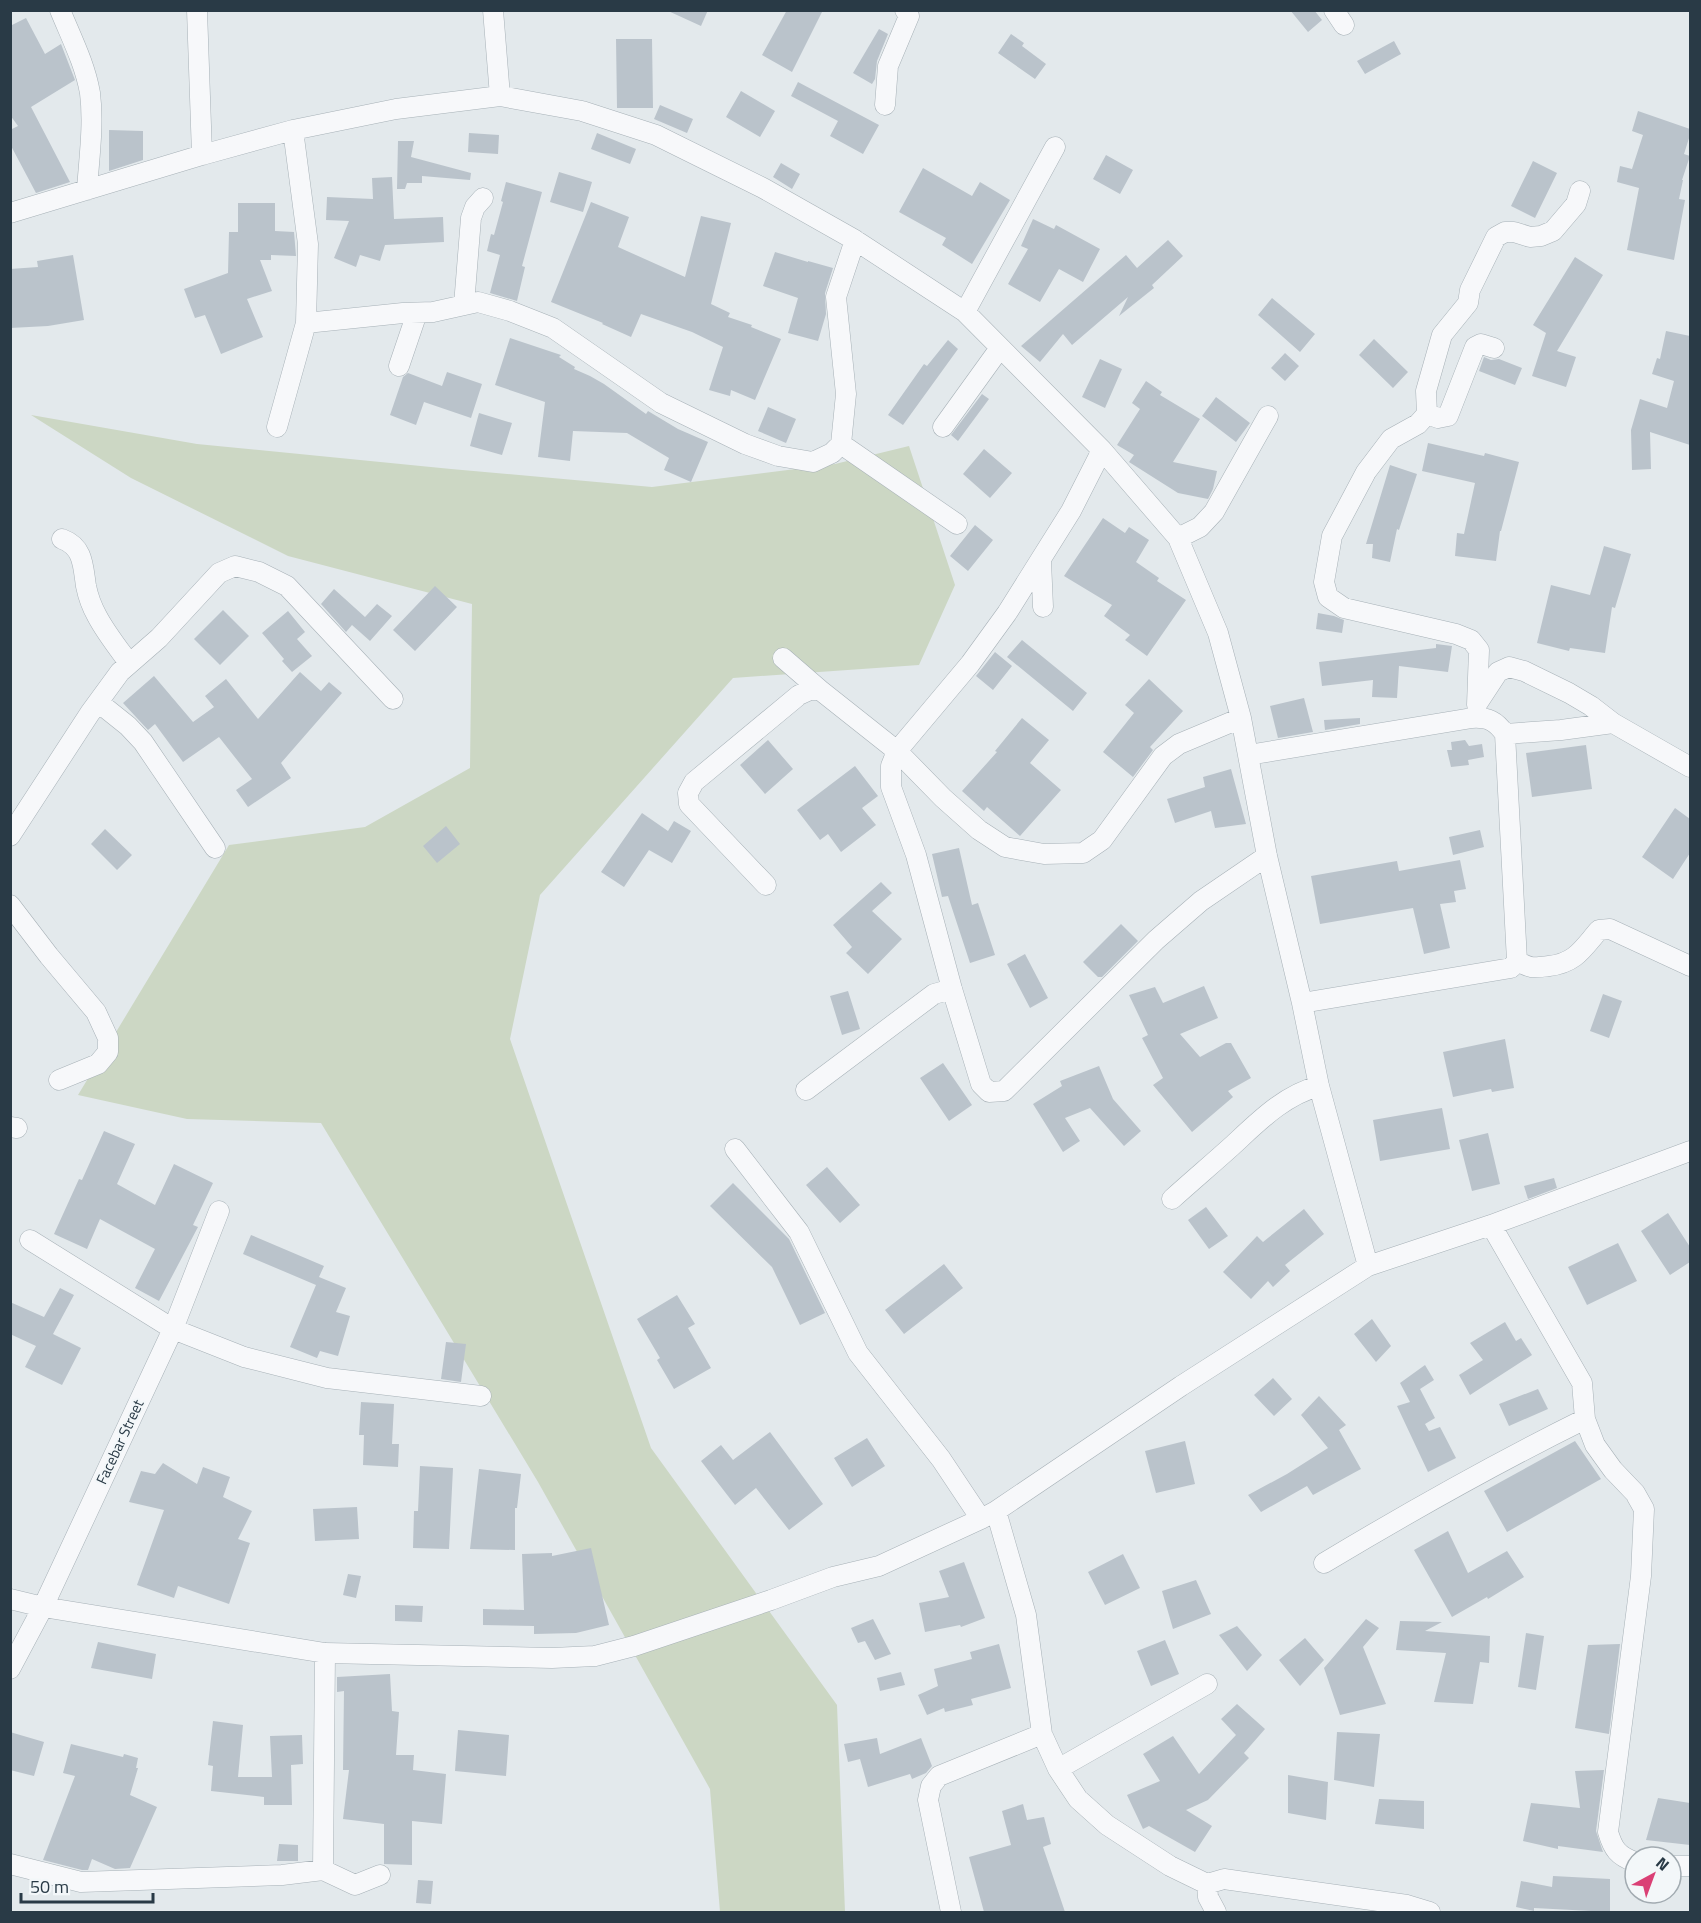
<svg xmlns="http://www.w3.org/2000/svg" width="1701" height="1923" font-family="'Titillium Web',sans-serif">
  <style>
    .green { fill: #ccd7c4 }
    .building { fill: #bac3cb }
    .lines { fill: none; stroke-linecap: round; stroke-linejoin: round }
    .minor-casing { stroke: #a7b1b7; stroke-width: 21 }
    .minor { stroke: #f7f8fa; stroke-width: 20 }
    .labels { text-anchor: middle; stroke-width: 4.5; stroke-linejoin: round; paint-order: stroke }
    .street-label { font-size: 15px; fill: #293a46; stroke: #f3f7f9 }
  </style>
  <rect width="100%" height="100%" fill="#e3e9ec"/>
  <!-- green -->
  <path class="green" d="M31,415L197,444L451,469L652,487L835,464L909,446L955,585L919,665L733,678L540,895L510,1039L651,1448L837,1705L845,1912H720L710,1789L538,1482L321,1123L187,1119L78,1095L229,845L365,827L470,768L472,604L288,556L131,478Z"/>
  <!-- building -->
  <path class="building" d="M666,10H708L701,26Z
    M787,10H823L792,72L762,55Z
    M1290,10H1314L1322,20L1308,32Z
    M26,18L45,54L61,44L75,80L31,107L70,182L36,193L10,144V130L18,126L10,115V26Z
    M879,29L888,34L877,61L875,79L872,84L853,73Z
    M1011,34L1024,43L1022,46L1046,64L1035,79L998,53Z
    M616,39H652L653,108H617Z
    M1394,41L1401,54L1365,74L1357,61Z
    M798,82L879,125L863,154L830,136L838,121L791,96Z
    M741,91L775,111L760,137L726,117Z
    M660,105L693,119L687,133L654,119Z
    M1638,111L1690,129V135L1684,154L1690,156L1682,180H1683L1679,199L1685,200L1674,260L1627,250L1639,188L1617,182L1620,166L1632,169L1643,135L1632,131Z
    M109,130L143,131V160L109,171Z
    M469,133L499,135L498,154L468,152Z
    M597,133L636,149L630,164L591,149Z
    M398,141H414L411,157L471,173L470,180L422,176V183H407L405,189H397Z
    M1106,155L1133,170L1120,194L1093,179Z
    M1533,161L1557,173L1535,218L1511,206Z
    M781,163L800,174L792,189L773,177Z
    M923,168L972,196L980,182L1010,200L972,264L942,245L946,238L899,212Z
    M559,172L592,182L583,212L550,202Z
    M392,177L394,219L443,217L444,242L385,245L380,261L360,255L356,267L334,258L349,221L326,220L327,197L373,199L372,178Z
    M506,182L542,192L522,266L525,267L517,301L490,293L500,255L487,251L491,234L494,235L503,202L501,201Z
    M591,202L629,217L618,247L685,277L701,216L731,223L711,304L730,313L728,317L752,325L751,327L781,339L755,400L731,390L730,396L709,390L723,347L692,332L641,314L631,337L602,324L603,323L551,302Z
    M238,203H275V231L294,232L296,256L271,255V260H260L272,291L247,299L263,337L221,354L205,315L195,318L184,289L228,273L229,232H238Z
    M1033,219L1054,229L1056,225L1100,249L1083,282L1059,269L1040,302L1008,284L1028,249L1021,246Z
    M1168,240L1183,256L1152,285L1154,288L1119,316L1128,297L1072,345L1063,334L1040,362L1021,346L1126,255L1137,268Z
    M775,252L808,262V261L833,268L825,293L826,314L818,341L788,333L798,298L763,286Z
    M73,255L84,320L48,326L10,328V269L38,267L37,261Z
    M1575,257L1603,275L1557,351L1576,357L1566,387L1532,376L1546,333L1533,325Z
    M1272,298L1315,334L1300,352L1258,315Z
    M1666,331L1690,336V445L1650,432L1651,469L1632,470L1631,430L1640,399L1667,408L1674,381L1652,374L1657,358L1660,359Z
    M510,338L561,355L559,357L575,367L574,369L590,376L604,384L646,414L648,411L678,429L708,442L691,482L664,470L669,458L627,433L573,431L570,461L538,457L545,402L495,385Z
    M1374,339L1408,372L1393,388L1359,355Z
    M948,340L958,349L903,425L888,415L924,364L927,366Z
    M1285,353L1299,366L1285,381L1271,368Z
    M1484,357L1491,360L1499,359L1522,368L1515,385L1479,371Z
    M1100,359L1122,369L1105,408L1082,397Z
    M447,372L482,384L471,418L424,402L416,425L390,415L403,377L408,373L442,386Z
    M1146,381L1162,392L1160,395L1200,419L1173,462L1217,471L1213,489L1208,499L1178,493L1129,462L1134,455L1117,445L1140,409L1132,403Z
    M982,394L989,399L958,441L951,435Z
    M1216,397L1250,423L1236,442L1202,416Z
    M768,407L796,419L786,443L758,431Z
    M479,413L512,423L502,455L470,446Z
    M1428,443L1484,456L1485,453L1519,462L1501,531H1500L1496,561L1455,556L1457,533L1464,534L1475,483L1422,471Z
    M984,449L1012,473L990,498L963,474Z
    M1390,465L1417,474L1399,530L1397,529L1390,562L1372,558L1373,544H1366Z
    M1103,518L1125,533L1129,527L1149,540L1136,562L1159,578L1157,581L1186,600L1147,656L1125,640L1130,635L1104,616L1112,605L1064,576Z
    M975,525L993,540L968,571L950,556Z
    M1604,546L1631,554L1615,608L1612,607L1605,653L1570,648L1569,651L1537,643L1551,585L1590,595Z
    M435,586L457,607L415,651L393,630Z
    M334,589L365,617L377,604L392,616L370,641L352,625L346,632L321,604Z
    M223,610L249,636L220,665L194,639Z
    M288,611L305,632L297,639L312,656L292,672L282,661L284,659L262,633Z
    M1318,613L1334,616L1344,620L1342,633L1316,629Z
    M1022,640L1087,693L1073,711L1007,657Z
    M1436,644L1452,646L1448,672L1399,666L1397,698L1372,697L1373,680L1322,686L1319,662L1436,648Z
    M995,652L1012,666L993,690L976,676Z
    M300,672L321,691L329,682L342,693L281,763L291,778L248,807L236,790L252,779L219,737L183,762L155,724L148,730L123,703L154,676L193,722L214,707L205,696L226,679L258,719Z
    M1149,679L1183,711L1150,747L1153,750L1133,777L1103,752L1134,713L1125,705Z
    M1304,698L1313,732L1278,738L1270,706Z
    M1022,718L1049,740L1030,763L1061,790L1020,836L987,807L984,811L962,791L997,752L995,751Z
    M1360,718V724L1325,730L1324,720Z
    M768,740L793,769L765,794L740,765Z
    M1465,740L1469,746L1482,744L1484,757L1468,760L1469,765L1451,767L1447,750H1452L1451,742Z
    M1586,745L1592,789L1532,797L1526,753Z
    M855,766L878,796L862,808L876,825L841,852L828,834L820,840L797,810Z
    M1231,769L1246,824L1215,828L1211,811L1175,823L1167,799L1205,787L1203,777Z
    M1675,808L1690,819V853L1673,879L1642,857Z
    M642,813L668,831L674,821L691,831L672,863L649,850L624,887L601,872Z
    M446,826L460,844L437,863L423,846Z
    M105,829L132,855L117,870L91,844Z
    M1480,830L1484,847L1453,855L1449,837Z
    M959,848L972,905L978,903L995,955L970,963L948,896L942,897L932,854Z
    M1460,860L1466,889L1454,891L1456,902L1440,904L1450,948L1424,954L1413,908L1320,924L1311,876L1397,861L1399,871Z
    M881,882L892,893L872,911L902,939L868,974L846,953L852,947L833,925Z
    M1121,924L1138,941L1102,977H1098L1083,962Z
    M1025,954L1048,998L1030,1008L1007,964Z
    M1204,986L1218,1018L1180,1034L1200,1057L1226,1043H1231L1251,1078L1228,1091L1233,1097L1192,1132L1153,1085L1163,1078L1142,1038L1148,1035L1129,995L1155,987L1163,1003Z
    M848,991L860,1029L842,1035L830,996Z
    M1603,994L1622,1001L1609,1038L1590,1031Z
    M1505,1039L1514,1088L1492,1092L1491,1089L1453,1097L1443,1052Z
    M943,1063L972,1105L949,1121L920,1078Z
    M1099,1066L1113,1099L1141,1131L1124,1146L1090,1108L1065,1118L1080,1141L1063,1152L1033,1104L1062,1086L1060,1081Z
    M1442,1108L1450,1149L1380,1161L1373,1120Z
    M104,1131L135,1144L117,1184L155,1205L174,1164L213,1183L193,1225L198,1227L159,1301L135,1288L155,1249L100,1219L87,1249L54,1234L79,1179L82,1180Z
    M1488,1133L1500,1184L1472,1191L1459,1140Z
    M827,1167L860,1205L840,1223L806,1185Z
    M1554,1178L1557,1188L1528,1199L1524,1186Z
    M733,1183L789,1239L825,1313L800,1325L772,1267L710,1206Z
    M1206,1207L1228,1236L1209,1249L1188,1220Z
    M1304,1209L1324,1234L1285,1265L1290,1271L1273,1287L1268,1281L1251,1299L1223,1272L1257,1236L1263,1242Z
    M1668,1213L1690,1247V1262L1670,1275L1641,1231Z
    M251,1235L324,1266L319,1277L346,1288L336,1312L350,1316L338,1356L320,1351L317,1358L290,1347L316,1285L243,1254Z
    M1618,1243L1637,1281L1587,1305L1568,1267Z
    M944,1264L963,1288L904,1334L885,1310Z
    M60,1288L74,1295L53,1334L81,1348L62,1385L25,1367L36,1346L10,1334V1302L44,1317Z
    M677,1295L695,1324L688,1328L711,1368L674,1389L657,1360L660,1358L637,1319Z
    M1372,1319L1391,1346L1376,1362L1354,1334Z
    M1505,1322L1516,1341L1521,1338L1532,1355L1470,1395L1459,1375L1483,1360L1470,1343Z
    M446,1342L466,1344L461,1382L441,1379Z
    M1425,1365L1434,1380L1420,1389L1435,1418L1425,1424L1429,1431L1440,1427L1456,1458L1428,1472L1397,1406L1410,1402L1400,1383Z
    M1273,1378L1292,1399L1274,1416L1254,1395Z
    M1538,1389L1548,1409L1509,1426L1499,1404Z
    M1319,1396L1346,1425L1339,1430L1361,1469L1313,1495L1307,1486L1261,1512L1248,1495L1287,1474L1328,1448L1301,1415Z
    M361,1402L394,1404L392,1444H399L398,1467L363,1465L364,1435H359Z
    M770,1432L823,1504L789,1530L756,1488L735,1505L701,1461L721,1445L733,1460Z
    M867,1438L885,1466L852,1487L834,1458Z
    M1185,1441L1195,1484L1156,1493L1145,1451Z
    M1575,1441L1601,1479L1507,1532L1484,1491Z
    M163,1463L197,1484L203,1467L230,1477L223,1497L252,1511L238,1539L250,1543L229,1604L178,1586L174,1598L137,1585L164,1510L129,1502L141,1471L155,1474Z
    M420,1466L453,1468L449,1549L413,1548L414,1511H418Z
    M479,1469L521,1474L517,1508H515V1550L470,1549Z
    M357,1507L359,1539L315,1541L313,1509Z
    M1448,1531L1468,1573L1507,1551L1524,1577L1488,1599L1487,1597L1452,1617L1414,1550Z
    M591,1548L609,1625L576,1633L534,1634V1626L483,1625V1609L524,1610L522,1554L552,1553V1556Z
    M1123,1554L1140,1588L1105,1605L1088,1572Z
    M964,1562L985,1618L961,1627L960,1625L925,1632L919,1603L949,1597L939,1571Z
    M348,1574L361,1576L356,1598L343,1595Z
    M1196,1580L1211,1614L1173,1629L1162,1591Z
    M395,1605L423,1606L422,1622L395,1621Z
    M873,1619L891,1654L875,1660L865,1641L858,1643L851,1628Z
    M1366,1619L1379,1628L1363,1647L1386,1704L1340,1715L1324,1668Z
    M1400,1621L1442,1622L1425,1631L1490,1636L1489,1663L1480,1662L1473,1704L1434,1702L1446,1653L1396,1650Z
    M1237,1626L1262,1655L1247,1671L1219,1635Z
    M1526,1633L1544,1636L1536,1690L1518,1687Z
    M1305,1638L1324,1660L1300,1686L1279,1660Z
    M1165,1640L1179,1674L1151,1686L1137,1651Z
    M98,1642L156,1654L152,1679L91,1668Z
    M999,1644L1011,1688L971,1699L973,1705L945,1712L944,1708L927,1715L918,1695L938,1686L934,1669L972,1659L970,1652Z
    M1620,1644L1609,1734L1575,1728L1588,1645Z
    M901,1672L905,1685L880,1691L877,1678Z
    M390,1674L392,1711L399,1712L396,1755H414L413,1770L446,1774L442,1824L412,1821V1865L384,1864V1824L343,1819L349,1770H343L344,1691L337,1692V1677Z
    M1237,1704L1265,1729L1244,1753L1249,1758L1208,1800L1186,1810L1212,1826L1195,1852L1149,1826L1143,1829L1127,1795L1160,1781L1143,1754L1173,1736L1199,1774L1236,1735L1221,1719Z
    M213,1721L243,1725L238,1777H272L270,1736L302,1735L303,1764L291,1765L292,1805H264V1797L211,1791L213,1766L208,1765Z
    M458,1730L509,1735L506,1776L455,1771Z
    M10,1732L44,1742L34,1776L10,1770Z
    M1337,1732L1380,1734L1374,1787L1334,1780Z
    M877,1738L880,1754L921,1738L932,1766L926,1773L912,1779L910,1774L868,1787L860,1759L848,1762L844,1744Z
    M71,1744L123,1757L124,1754L138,1758L136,1768H138L130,1795L157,1807L130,1868L115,1869L92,1859L88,1870H82L43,1860L75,1776L63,1773Z
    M1604,1770L1596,1831L1603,1852L1558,1846V1849L1523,1841L1531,1803L1580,1808L1575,1771Z
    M1288,1775L1328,1782L1326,1820L1288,1813Z
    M1658,1798L1690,1803V1845L1646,1840Z
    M1379,1799L1424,1801V1829L1375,1824Z
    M1023,1804L1027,1820L1044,1817L1051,1844L1043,1847L1065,1912H984L969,1857L1011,1845L1002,1811Z
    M279,1844L298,1845V1861H277Z
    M1553,1876L1610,1879V1912L1534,1908V1911L1516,1907L1521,1881L1552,1887Z
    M418,1880L433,1881L431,1904L416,1903Z"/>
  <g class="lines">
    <defs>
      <path id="minor" d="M60,10C71,37 85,64 90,93C94,125 89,159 87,190
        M197,10L202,155
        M493,10L500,96
        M1334,10L1344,25
        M885,105L888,66L909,16L905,10
        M10,213L202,155L293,130L396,109L500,96L582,111L656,135L763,188L855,240L965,312L1102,450L1178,538L1218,633L1241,718L1267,856L1302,1003L1319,1086L1368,1266
        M464,305L471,218L475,207L483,198
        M965,312L1055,147
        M306,323L403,313L433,312L478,302L510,311L553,328L661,403L745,444L778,456L813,462L832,453L841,444L846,394L836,297L855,240
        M399,366L417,313
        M1427,414L1438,418L1448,416L1475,347L1481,344L1494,348
        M277,427L306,323L308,244L293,130
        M943,427L1000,348
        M841,444L957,524
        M1102,450L1071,511L1007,613L970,664L897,751L891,766V787L916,855L952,989L981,1084L989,1092L1004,1091L1156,940L1201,901L1267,856
        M1178,538L1200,527L1214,512L1268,416
        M62,539C84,547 83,567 86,586C88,596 92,607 97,616C106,633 118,648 129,663
        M1041,561L1043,607
        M783,658L820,690L897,751L943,798L979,830L1005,847L1044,854L1083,853L1102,840L1163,756L1179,744L1241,718
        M98,702L128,726L143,742L215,848
        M1477,704L1498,672L1509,667L1524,671L1569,693L1591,706L1613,723L1690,767
        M1477,705L1479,650L1471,640L1456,634L1344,608L1328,597L1324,582L1332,536L1366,472L1391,439L1418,424L1427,414L1426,391L1442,335L1468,303L1470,290L1496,237L1505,232H1514L1530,237L1541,236L1553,231L1576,204L1580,191
        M1505,734L1561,730L1613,723
        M1248,755L1472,718C1488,717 1496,721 1505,734L1517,961L1511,968L1302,1003
        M10,836L90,713L120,672L159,638L219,573L235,566L259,572L287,586L393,699
        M766,885L689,804L688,793L694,782L799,695L810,690H820
        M10,905L49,956L96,1012L108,1038V1052L98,1064L59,1080
        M1517,961C1532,969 1533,968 1549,966C1576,963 1583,948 1599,930L1610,929L1690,966
        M806,1090L934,994L952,989
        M10,1127L17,1128
        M735,1149L799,1232L858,1353L941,1459L981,1519
        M1172,1199C1192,1181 1212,1164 1232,1146C1258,1122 1284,1095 1319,1086
        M1491,1225L1582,1383L1585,1419L1595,1445L1613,1470L1635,1493L1644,1509L1641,1576L1608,1832C1613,1849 1618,1856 1635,1862
        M30,1240L173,1329L244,1357L327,1378L481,1396
        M996,1511L1026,1615L1042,1734L1058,1769L1078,1799L1107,1825L1170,1866L1207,1884L1224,1879L1407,1905L1430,1912
        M1324,1563C1409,1512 1496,1463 1585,1419
        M10,1599L43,1607L325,1653L552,1658L595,1656L634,1646L771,1600L833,1577L879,1566L981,1519L996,1511L1181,1386L1368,1266L1491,1225L1690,1151
        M10,1669L43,1607L173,1329L219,1211
        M1058,1769L1207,1684
        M10,1864L81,1882L282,1875L323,1870L355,1885L380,1875
        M1671,1866H1690
        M323,1870L325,1653
        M1207,1884L1208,1897L1216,1912
        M951,1912L928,1800L931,1786L939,1776L1042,1734"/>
    </defs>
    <!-- minor casing -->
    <use href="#minor" class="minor-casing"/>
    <!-- minor -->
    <use href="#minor" class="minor"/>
  </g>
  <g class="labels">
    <!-- street labels -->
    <g class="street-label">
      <text transform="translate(120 1442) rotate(-65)" y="5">Facebar Street</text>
    </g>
  </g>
  <!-- border -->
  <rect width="1701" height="1923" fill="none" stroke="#293a46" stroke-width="24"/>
  <!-- north arrow -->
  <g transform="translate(1653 1875) rotate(41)"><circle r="28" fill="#f3f7f9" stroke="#a2abb1" stroke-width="1.5"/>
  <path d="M0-4.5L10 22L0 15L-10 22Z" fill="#da4075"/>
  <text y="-9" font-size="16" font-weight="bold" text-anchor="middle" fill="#293a46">N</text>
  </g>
  <!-- scale -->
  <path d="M21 1893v9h132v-9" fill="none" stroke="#293a46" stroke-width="3"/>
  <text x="30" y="1893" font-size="18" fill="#293a46" stroke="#f3f7f9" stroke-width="4.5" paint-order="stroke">50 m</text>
</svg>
